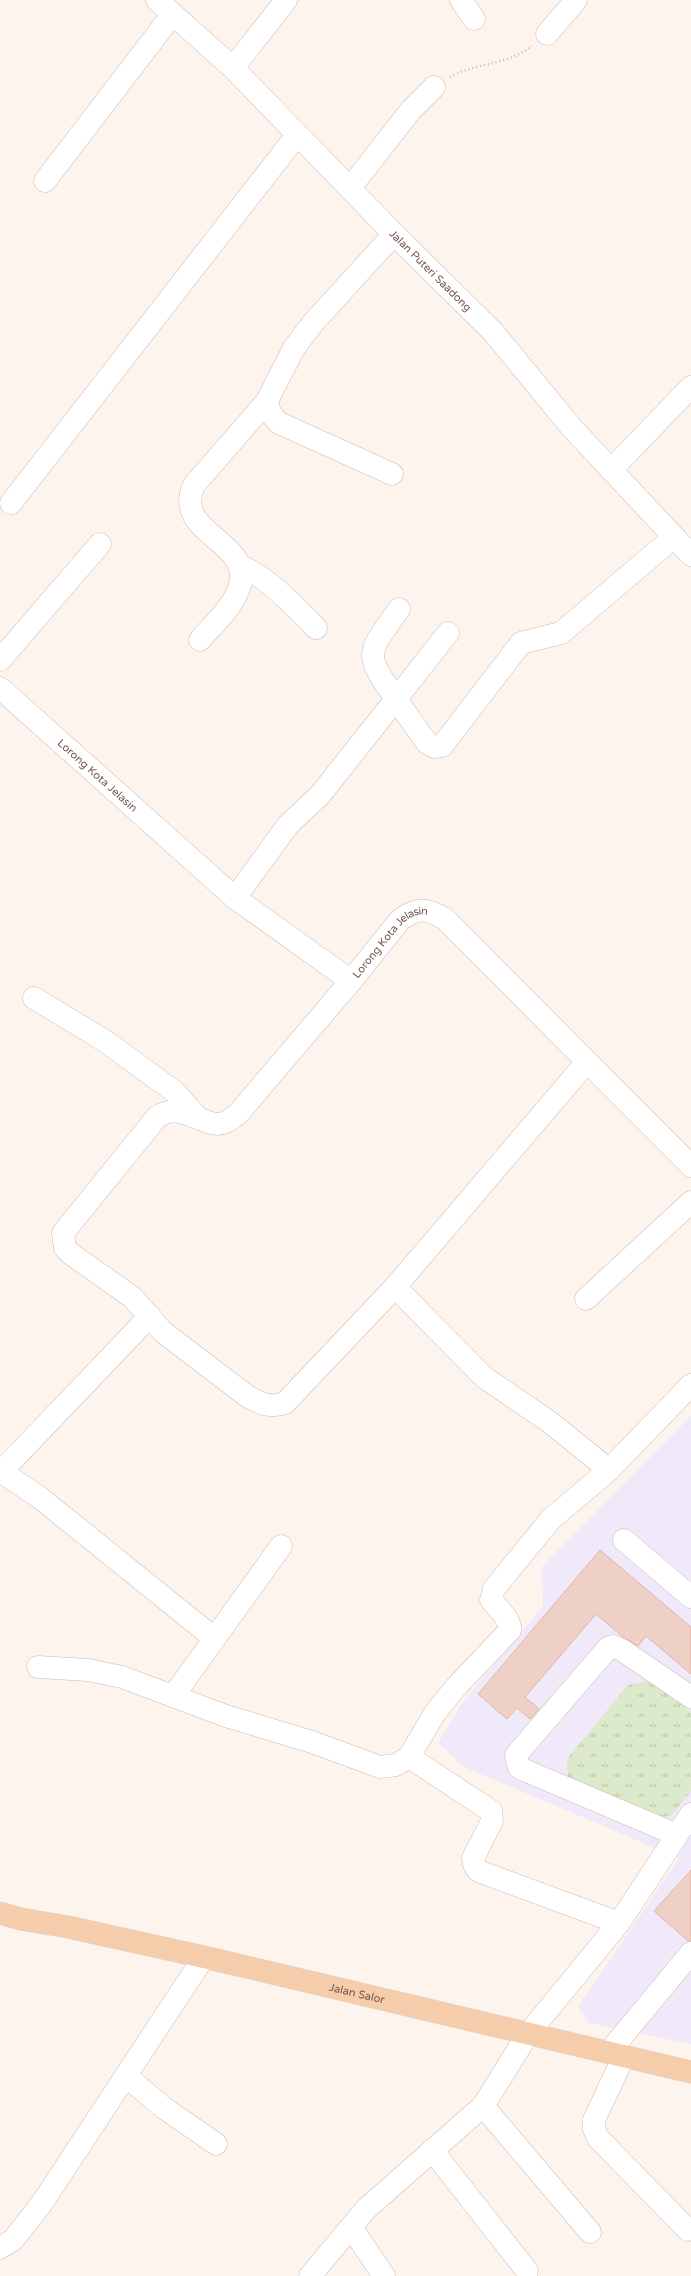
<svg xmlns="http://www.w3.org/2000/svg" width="691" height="2276" font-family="'Varela Round',sans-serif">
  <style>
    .education { fill: #f0e9f9 }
    .grass { fill: url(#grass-tufts) }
    .building { fill: #efd0c6; stroke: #e1b4a8 }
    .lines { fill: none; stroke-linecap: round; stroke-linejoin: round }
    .minor-casing { stroke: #cebab2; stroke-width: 23 }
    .major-casing { stroke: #d9d0ce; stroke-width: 23 }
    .path { stroke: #d5b3a9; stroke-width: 2.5; stroke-dasharray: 1 3; stroke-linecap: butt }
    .minor { stroke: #fff; stroke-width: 22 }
    .major { stroke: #f5cdab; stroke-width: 22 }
    .labels { text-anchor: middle; stroke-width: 3; stroke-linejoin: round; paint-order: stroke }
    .street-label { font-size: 11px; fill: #775850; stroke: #fef8f4 }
  </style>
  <defs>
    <pattern id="grass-tufts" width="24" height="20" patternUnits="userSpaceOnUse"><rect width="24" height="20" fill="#dde9cb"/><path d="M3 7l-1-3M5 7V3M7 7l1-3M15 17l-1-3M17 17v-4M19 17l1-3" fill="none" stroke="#b8c0a7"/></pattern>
  </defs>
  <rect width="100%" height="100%" fill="#fcf4ed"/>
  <!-- education -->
  <path class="education" d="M691,1416V2044L589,2023L578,2007L679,1858L464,1767L438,1743L463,1702L543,1606L542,1567Z"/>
  <!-- grass -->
  <path class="grass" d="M653,1680L691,1712V1791L671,1816L653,1817L568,1780L567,1759L628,1685Z"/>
  <!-- building -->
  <path class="building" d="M600,1550L691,1627V1674L646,1636L638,1646L623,1637L596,1614L525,1697L539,1709L530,1719L517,1708L507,1719L478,1694Z
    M691,1870V1941H688L654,1911Z"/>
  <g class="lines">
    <defs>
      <g id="minor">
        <path id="s1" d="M157,0L233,68L394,234L494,333L572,428L691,555"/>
        <path d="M461,0L474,19"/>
        <path d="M547,34L576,0"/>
        <path d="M233,68L286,0"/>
        <path d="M45,181L172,15"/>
        <path d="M350,188L411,110L434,87"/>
        <path d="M611,470L691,387"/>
        <path d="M392,474L279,423L270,413L267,401L294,348L313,323L394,234"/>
        <path d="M11,503L297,135"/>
        <path d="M241,566C271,580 293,605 316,628"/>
        <path d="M399,609C367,655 363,652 396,699L448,633"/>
        <path d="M200,640C211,627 227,613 235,597C266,541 170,538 194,485L267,401"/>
        <path d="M0,660L100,544"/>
        <path id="s2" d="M0,688L235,898L351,981L400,920C417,907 427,908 445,919L691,1166"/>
        <path d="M235,898L288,825L320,795L396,699L427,743L434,747L442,746L521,643L561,633L674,537"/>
        <path d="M351,981L237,1115C233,1117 230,1120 226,1122C206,1132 184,1099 157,1117L63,1233L65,1248L71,1254L132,1297L163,1332L247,1396C261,1404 269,1408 285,1403L395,1287L586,1063"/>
        <path d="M34,998L105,1041L175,1092L198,1118"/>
        <path d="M395,1287L485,1378L551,1423L609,1470"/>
        <path d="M586,1299L691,1202"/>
        <path d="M0,1471L39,1497L214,1638"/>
        <path d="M1,1472L150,1316"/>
        <path d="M624,1540L691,1597"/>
        <path d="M38,1667L88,1670L122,1677L226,1716L312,1742L380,1767L396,1765L409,1757L435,1713L456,1687L510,1630C511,1619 498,1609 491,1600L494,1589L550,1520L609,1470L691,1385"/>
        <path d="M174,1695L281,1546"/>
        <path d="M409,1757L491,1811L492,1821L473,1858L474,1864L478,1871L619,1923"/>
        <path d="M677,1835L524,1770L519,1767L516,1755L608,1648L613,1646L622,1650L691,1697"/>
        <path d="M609,2052L691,1953"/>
        <path d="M624,2056L594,2120V2129L598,2138L688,2230"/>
        <path d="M126,2076L164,2108L216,2144"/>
        <path d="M483,2106L590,2232"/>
        <path d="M432,2150L527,2271"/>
        <path d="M351,2227L384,2276"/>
        <path d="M0,2248L13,2240L42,2203L204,1957"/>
        <path d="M310,2276L366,2209L483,2106L528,2034L619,1923L691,1814"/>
      </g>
      <g id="major">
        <path id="s3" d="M0,1913L21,1919L68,1927L204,1957L691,2072"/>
      </g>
    </defs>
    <!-- minor casing -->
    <use href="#minor" class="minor-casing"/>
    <!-- major casing -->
    <use href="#major" class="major-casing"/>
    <!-- path -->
    <path class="path" d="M450,77C477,62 506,66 532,46"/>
    <!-- minor -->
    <use href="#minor" class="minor"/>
    <!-- major -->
    <use href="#major" class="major"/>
  </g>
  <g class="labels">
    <!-- street labels -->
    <g class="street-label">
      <text dy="4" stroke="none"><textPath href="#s1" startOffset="385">Jalan Puteri Saadong</textPath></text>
      <text dy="4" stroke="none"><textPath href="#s2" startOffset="131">Lorong Kota Jelasin</textPath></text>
      <text dy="4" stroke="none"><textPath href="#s2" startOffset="515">Lorong Kota Jelasin</textPath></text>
      <text dy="4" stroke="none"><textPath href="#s3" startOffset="366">Jalan Salor</textPath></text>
    </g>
  </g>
</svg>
